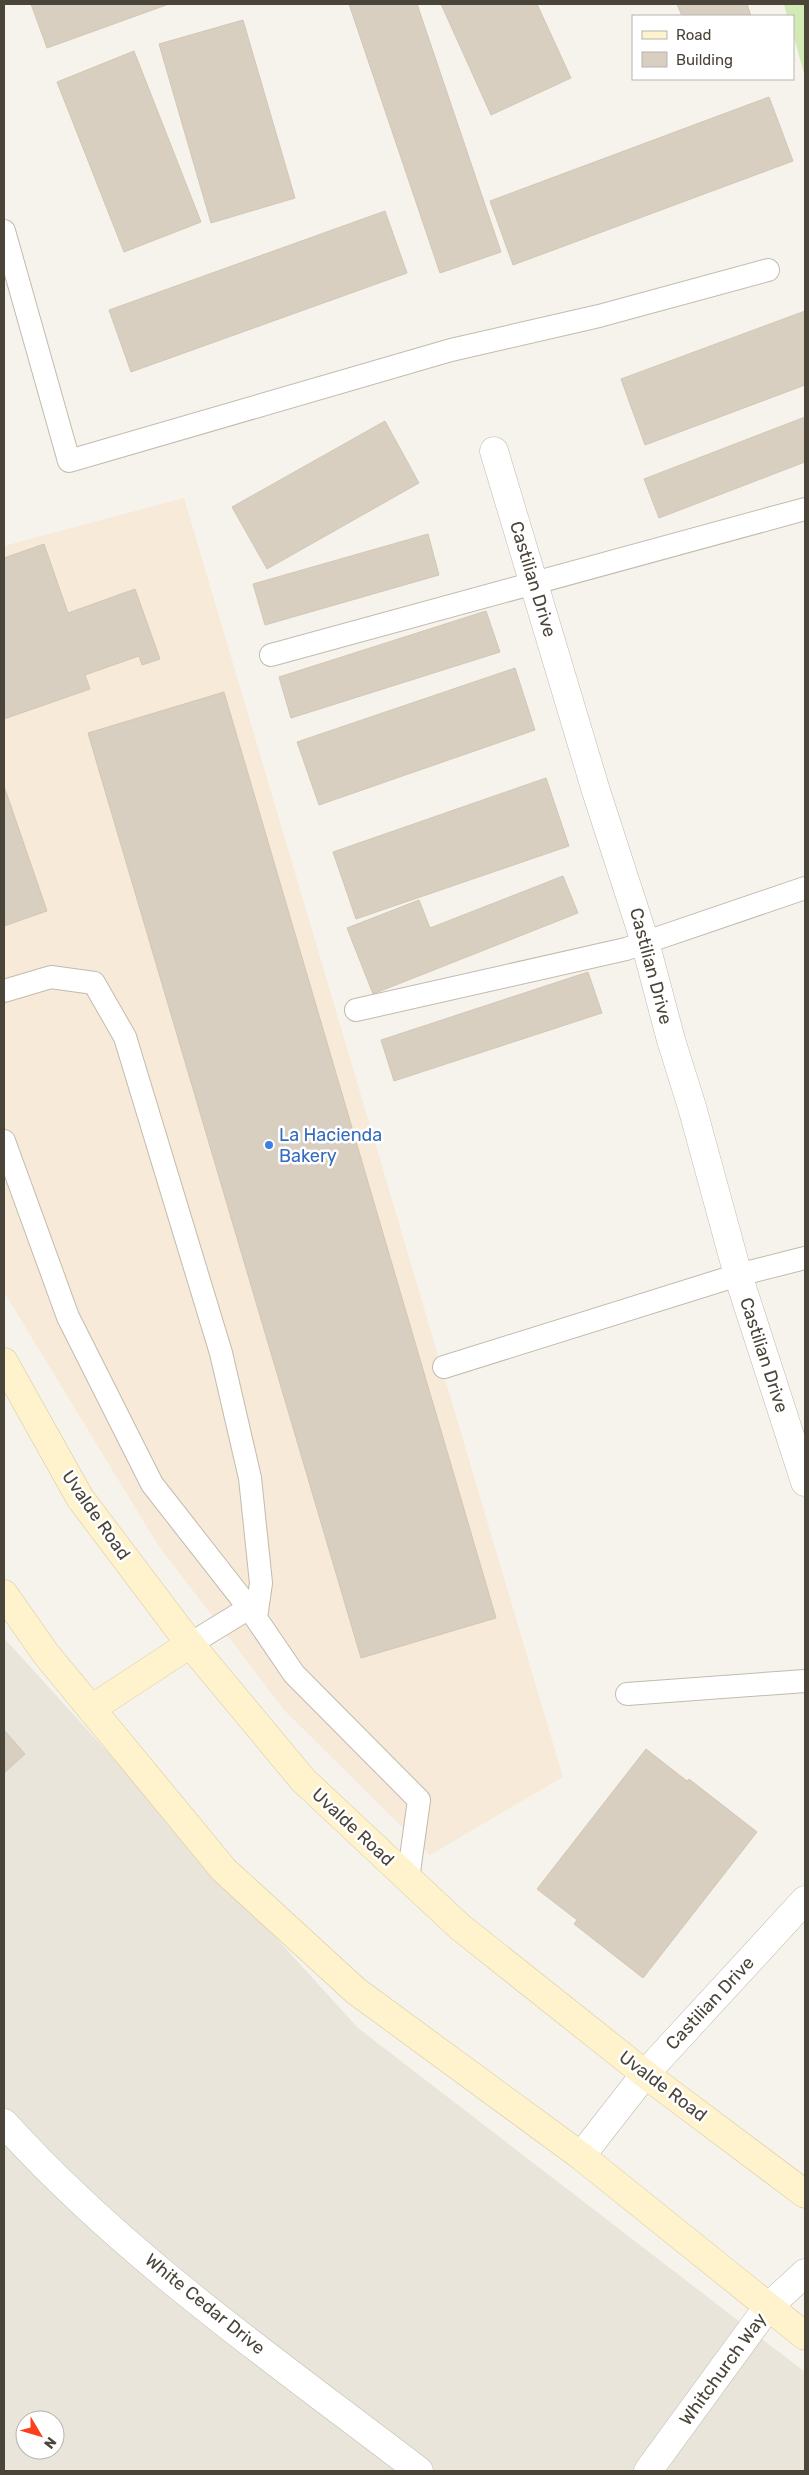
<svg xmlns="http://www.w3.org/2000/svg" width="809" height="2475" font-family="Rubik,sans-serif">
  <style>
    .residential { fill: #eae5da; fill-rule: evenodd }
    .commercial { fill: #f7ead8 }
    .green { fill: #d2eab5 }
    .building { fill: #d8cfc1; stroke: #d3c7b4 }
    .lines { fill: none; stroke-linecap: round; stroke-linejoin: round }
    .service-casing { stroke: #c2bbae; stroke-width: 24 }
    .minor-casing { stroke: #c2bbae; stroke-width: 29 }
    .secondary-casing { stroke: #d6c79b; stroke-width: 29 }
    .service { stroke: #fff; stroke-width: 22 }
    .minor { stroke: #fff; stroke-width: 28 }
    .secondary { stroke: #fff3cd; stroke-width: 28 }
    .shop-dot { fill: #3f7fe0; stroke: #fff; stroke-width: 2 }
    .labels { text-anchor: middle; stroke-width: 5; stroke-linejoin: round; paint-order: stroke }
    .street-label { font-size: 18px; fill: #4b4439; stroke: #fff }
    .shop-label { font-size: 18px; fill: #366cbe; stroke: #fff; text-anchor: start }
  </style>
  <rect width="100%" height="100%" fill="#f6f3ec"/>
  <!-- residential -->
  <path class="residential" d="M4,1638L358,2028L805,2372V2471H4ZM25,2420H55V2450H25Z"/>
  <!-- commercial -->
  <path class="commercial" d="M184,498L563,1777L430,1855L285,1711L158,1545L4,1292V546Z"/>
  <!-- green -->
  <path class="green" d="M784,4H805V77L793,34V16H787Z"/>
  <!-- building -->
  <path class="building" d="M31,4H169L47,48Z
    M349,4H417L501,252L440,273Z
    M441,4H537L571,78L491,115Z
    M677,4H747L751,16H682Z
    M243,20L295,198L211,223L159,44Z
    M134,51L201,222L124,252L57,82Z
    M769,97L793,161L513,265L490,201Z
    M385,211L407,273L131,372L109,310Z
    M805,311V385L645,445L621,379Z
    M805,417V462L659,518L644,479Z
    M385,421L419,483L267,569L232,507Z
    M428,534L439,575L265,625L253,584Z
    M44,544L68,613L135,589L160,659L142,665L139,656L85,675L90,689L4,719V558Z
    M486,611L500,652L291,718L279,677Z
    M515,668L535,730L319,805L297,742Z
    M224,692L496,1618L361,1658L88,733Z
    M546,778L569,846L356,919L333,852Z
    M4,786L47,911L4,926Z
    M563,876L578,913L373,994L347,928L419,900L430,928Z
    M588,972L602,1013L394,1081L381,1040Z
    M4,1730L25,1754L4,1773Z
    M646,1749L687,1781L689,1779L757,1832L643,1978L574,1924L577,1920L537,1889Z"/>
  <g class="lines">
    <defs>
      <path id="service" d="M4,231L69,461L451,350L599,316L768,270
        M271,655L805,509
        M4,991L51,977L94,983L125,1037L221,1353L250,1478L261,1583L256,1618
        M356,1010L626,949L805,888
        M4,1141L68,1317L152,1484L249,1608L294,1674L419,1800L408,1879
        M444,1367L738,1275L805,1258
        M190,1644L249,1608
        M627,1694L805,1681"/>
      <path id="minor" d="M494,451L596,791L645,942L671,1040L692,1107L738,1275L805,1482
        M4,2123C125,2257 277,2362 419,2471
        M581,2156L645,2074L805,1900
        M648,2471L767,2308L805,2273"/>
      <path id="secondary" d="M4,1362L80,1498L190,1644L303,1780L460,1927L645,2074L805,2194
        M4,1594L46,1654L224,1870L356,1991L581,2156L805,2336
        M91,1709L190,1644"/>
    </defs>
    <!-- service casing -->
    <use href="#service" class="service-casing"/>
    <!-- minor casing -->
    <use href="#minor" class="minor-casing"/>
    <!-- secondary casing -->
    <use href="#secondary" class="secondary-casing"/>
    <!-- service -->
    <use href="#service" class="service"/>
    <!-- minor -->
    <use href="#minor" class="minor"/>
    <!-- secondary -->
    <use href="#secondary" class="secondary"/>
  </g>
  <!-- markers -->
  <circle class="shop-dot" cx="269" cy="1145" r="5"/>
  <g class="labels">
    <!-- street labels -->
    <g class="street-label">
      <text transform="translate(533 579) rotate(73)" y="6">Castilian Drive</text>
      <text transform="translate(651 966) rotate(75)" y="6">Castilian Drive</text>
      <text transform="translate(764 1355) rotate(72)" y="6">Castilian Drive</text>
      <text transform="translate(96 1515) rotate(55)" y="6">Uvalde Road</text>
      <text transform="translate(353 1827) rotate(43)" y="6">Uvalde Road</text>
      <text transform="translate(710 2003) rotate(-47)" y="6">Castilian Drive</text>
      <text transform="translate(663 2086) rotate(37)" y="6">Uvalde Road</text>
      <text transform="translate(205 2304) rotate(39)" y="6">White Cedar Drive</text>
      <text transform="translate(723 2369) rotate(-54)" y="6">Whitchurch Way</text>
    </g>
    <!-- shop labels -->
    <g class="shop-label">
      <text x="279" y="1141">La Hacienda<tspan x="279" dy="21">Bakery</tspan></text>
    </g>
  </g>
  <!-- border -->
  <rect width="809" height="2475" fill="none" stroke="#4b4439" stroke-width="10"/>
  <!-- legend -->
  <rect x="632" y="15" width="162" height="65" fill="#ffffff" stroke="#b7b4b0"/>
  <rect x="642" y="31" width="25" height="8" fill="#fff3cd" stroke="#b7b4b0"/>
  <text x="676" y="40" font-size="15" fill="#4b4439">Road</text>
  <rect x="642" y="52" width="25" height="15" fill="#d8cfc1" stroke="#b7b4b0"/>
  <text x="676" y="65" font-size="15" fill="#4b4439">Building</text>
  <!-- north arrow -->
  <g transform="translate(40 2435) rotate(128)"><circle r="24" fill="#ffffff" stroke="#b7b4b0"/>
  <path d="M0-4L9 19L0 12L-9 19Z" fill="#fc3f1d"/>
  <text y="-8" font-size="14" font-weight="bold" text-anchor="middle" fill="#4b4439">N</text>
  </g>
</svg>
